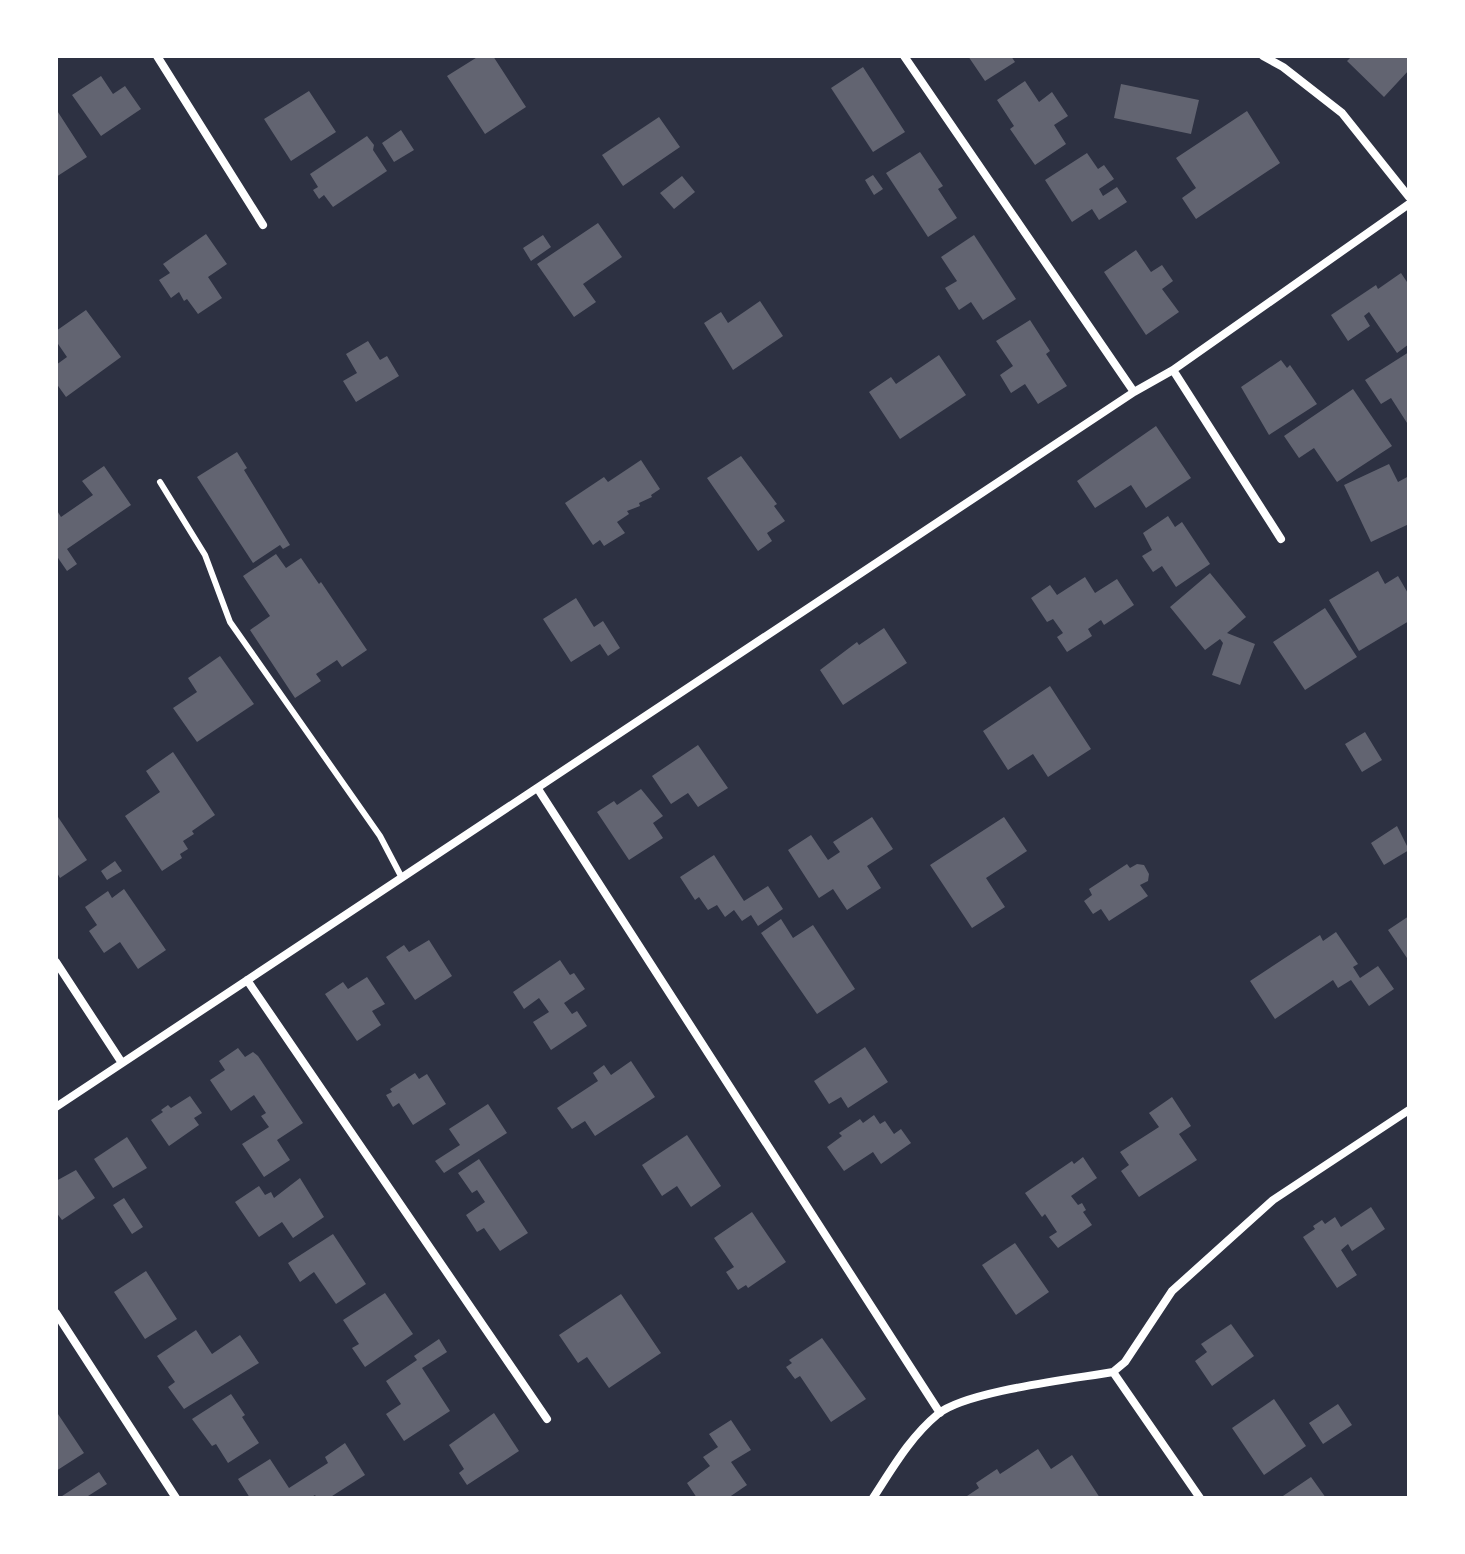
<svg xmlns="http://www.w3.org/2000/svg" width="1465" height="1554" font-family="Lora,serif">
  <style>
    .building { fill: #626471 }
    .lines { fill: none; stroke-linecap: round; stroke-linejoin: round }
    .service { stroke: #fff; stroke-width: 6 }
    .minor { stroke: #fff; stroke-width: 8 }
  </style>
  <rect width="100%" height="100%" fill="#2d3142"/>
  <!-- building -->
  <path class="building" d="M479,56H493L526,107L485,134L447,76Z
    M968,56H1011L1015,62L985,81Z
    M1352,56H1409V70L1384,97L1347,61Z
    M863,67L905,132L873,152L831,88Z
    M101,76L113,94L125,86L141,109L101,136L72,95Z
    M1025,81L1039,102L1052,92L1068,116L1054,125L1066,144L1035,165L1010,129L1014,126L997,100Z
    M1121,84L1199,100L1191,134L1114,118Z
    M309,91L336,132L291,161L264,119Z
    M56,109L87,157L56,177Z
    M1247,111L1280,163L1196,219L1182,198L1196,188L1176,158Z
    M659,117L680,147L623,186L602,155Z
    M401,130L414,150L394,162L382,143Z
    M367,136L374,145L373,150L387,171L333,207L324,195L319,199L313,190L318,187L310,174Z
    M920,152L943,186L938,189L957,218L928,237L886,173Z
    M1087,153L1098,169L1104,165L1114,179L1099,189L1103,196L1117,187L1127,202L1099,220L1092,209L1072,222L1045,180Z
    M873,175L883,189L874,195L865,180Z
    M682,176L695,192L674,209L660,193Z
    M598,223L622,257L583,284L596,302L574,317L537,264Z
    M206,234L227,264L208,277L222,298L198,314L187,299L184,301L179,292L171,298L159,280L170,273L163,264Z
    M543,235L551,247L531,261L523,248Z
    M974,235L1016,299L983,320L971,302L959,310L945,288L957,281L941,257Z
    M1136,250L1151,272L1162,265L1173,281L1162,289L1179,312L1146,335L1104,272Z
    M1401,273L1409,285V344L1397,353L1369,312L1364,316L1370,326L1348,341L1331,315L1376,285L1378,289Z
    M760,301L783,336L733,370L704,323L721,312L728,323Z
    M86,310L121,357L66,397L56,383V365L67,357L56,341V331Z
    M1030,320L1050,351L1046,354L1067,386L1038,404L1025,384L1011,393L1000,375L1013,366L996,341Z
    M368,341L380,360L387,356L399,376L356,402L343,381L357,373L346,354Z
    M1409,352V426L1391,398L1381,404L1365,380Z
    M939,355L966,395L900,439L869,392L891,377L896,384Z
    M1281,360L1287,368L1290,365L1317,404L1269,435L1241,387Z
    M1353,389L1392,446L1337,482L1314,448L1299,458L1284,436Z
    M1156,426L1191,478L1146,508L1131,485L1095,508L1077,481Z
    M237,452L247,468L244,470L290,545L283,549L280,545L253,563L197,477Z
    M741,456L777,504L774,506L785,521L767,533L772,541L758,551L707,478Z
    M641,460L660,489L651,495L652,497L639,503L640,506L627,511L629,514L617,522L625,533L604,546L600,540L593,545L565,503L604,477L608,482Z
    M1389,464L1398,482L1409,476V524L1371,542L1344,485Z
    M104,466L131,505L67,549L77,564L67,571L56,555V509L61,517L93,495L82,481Z
    M1168,516L1175,527L1182,522L1210,564L1176,587L1162,566L1153,572L1142,556L1152,550L1143,533Z
    M276,554L286,568L301,558L319,584L321,582L367,650L342,667L337,660L316,674L321,681L295,698L250,630L270,616L243,576Z
    M1378,571L1385,584L1398,576L1409,595V621L1359,651L1329,600Z
    M1210,573L1246,617L1227,633L1255,644L1240,685L1212,675L1223,643L1220,639L1205,650L1170,607Z
    M1085,577L1095,593L1117,579L1134,605L1104,625L1101,620L1088,629L1092,636L1067,652L1057,637L1063,633L1053,619L1047,622L1031,598L1050,585L1057,595Z
    M576,598L594,627L603,621L620,648L608,656L600,644L571,662L543,619Z
    M1325,608L1357,657L1305,690L1273,642Z
    M884,628L907,663L843,705L820,670L857,642L859,645Z
    M220,656L254,704L197,742L173,708L197,692L188,678Z
    M1050,686L1091,749L1048,777L1033,754L1008,770L983,731Z
    M1365,732L1382,760L1362,772L1345,744Z
    M698,745L728,788L698,807L688,793L671,804L652,776Z
    M173,752L215,815L192,831L194,834L183,841L188,849L180,854L182,858L162,871L125,816L160,792L146,771Z
    M641,789L663,816L653,823L663,838L629,860L597,812L614,801L617,805Z
    M56,814L87,860L60,878L56,871Z
    M872,817L893,849L867,866L881,888L847,910L833,889L819,898L788,850L811,835L828,860L840,852L833,842Z
    M1004,817L1027,851L986,878L1005,907L972,928L930,865Z
    M1397,826L1409,850L1384,865L1371,843Z
    M714,855L744,901L768,886L783,909L758,926L751,915L742,921L734,910L725,917L717,905L708,910L699,897L695,900L680,877Z
    M115,861L122,871L107,880L101,871Z
    M1127,864L1130,868L1137,864L1144,865L1149,874L1148,881L1140,885L1148,896L1109,921L1101,909L1093,914L1084,901L1092,895L1089,889Z
    M124,889L166,950L138,969L120,942L104,953L89,931L97,925L85,907L108,891L112,898Z
    M1409,916V961L1388,930Z
    M781,919L793,938L813,925L855,989L817,1014L761,933Z
    M1336,932L1358,964L1353,967L1360,978L1378,966L1394,989L1369,1006L1351,980L1338,988L1333,980L1275,1019L1250,981L1320,935L1323,941Z
    M429,940L452,976L415,1000L386,957L404,945L409,952Z
    M560,960L570,975L574,973L585,989L564,1003L572,1014L577,1011L587,1026L551,1050L533,1022L549,1012L539,998L524,1009L513,992Z
    M367,977L385,1004L372,1011L381,1025L357,1041L325,994L343,982L348,989Z
    M865,1047L888,1082L848,1108L841,1097L829,1104L814,1081Z
    M238,1048L245,1057L253,1052L258,1056L303,1123L277,1140L290,1160L264,1177L242,1144L269,1127L261,1116L266,1113L254,1095L231,1111L210,1080L225,1070L219,1061Z
    M631,1061L655,1097L595,1136L585,1121L572,1129L557,1108L598,1081L593,1073L604,1065L611,1075Z
    M415,1073L419,1079L427,1074L446,1104L413,1125L399,1103L393,1107L386,1095L392,1092L390,1089Z
    M190,1096L202,1113L194,1118L199,1125L169,1146L151,1120L163,1112L161,1110L168,1105L171,1108Z
    M1172,1097L1191,1126L1179,1134L1197,1160L1139,1197L1121,1171L1129,1165L1120,1152L1159,1127L1149,1113Z
    M488,1104L507,1133L444,1173L435,1161L460,1145L449,1129Z
    M874,1115L880,1124L885,1121L894,1134L901,1129L911,1143L881,1164L873,1152L844,1171L827,1147L842,1136L839,1133L860,1119L863,1123Z
    M687,1135L721,1186L691,1207L677,1186L662,1196L642,1165Z
    M127,1137L147,1168L113,1188L94,1159Z
    M1083,1157L1097,1178L1071,1196L1078,1205L1082,1203L1086,1210L1083,1212L1092,1225L1058,1248L1049,1237L1057,1232L1045,1214L1042,1217L1025,1193L1072,1161L1074,1164Z
    M479,1159L528,1233L500,1251L484,1228L477,1232L466,1215L485,1202L477,1190L472,1193L458,1173Z
    M76,1170L95,1198L62,1220L56,1212V1181Z
    M300,1178L324,1217L293,1238L282,1222L259,1237L235,1202L259,1186L265,1195L271,1192L274,1198Z
    M124,1198L143,1227L132,1234L113,1205Z
    M1371,1207L1385,1229L1352,1251L1348,1244L1341,1250L1357,1275L1337,1288L1303,1237L1315,1229L1313,1226L1322,1220L1325,1224L1335,1217L1341,1227Z
    M752,1212L786,1262L748,1288L746,1285L738,1290L726,1272L734,1267L714,1238Z
    M333,1234L366,1284L336,1304L314,1272L300,1282L288,1263Z
    M1015,1243L1049,1292L1016,1315L982,1265Z
    M146,1271L177,1319L145,1339L114,1292Z
    M385,1293L413,1334L365,1367L352,1348L359,1344L343,1320Z
    M621,1294L661,1353L609,1388L587,1357L578,1363L559,1335Z
    M1231,1324L1254,1356L1212,1386L1195,1361L1207,1352L1201,1344Z
    M196,1330L212,1354L240,1335L259,1363L184,1409L168,1387L175,1382L157,1356Z
    M822,1338L866,1399L831,1422L800,1376L795,1379L786,1367L792,1363L789,1360Z
    M439,1339L447,1352L422,1368L450,1411L404,1441L386,1414L401,1404L386,1381L417,1360L414,1356Z
    M231,1394L245,1415L242,1417L259,1443L228,1463L216,1444L212,1446L192,1419Z
    M1274,1399L1306,1446L1264,1475L1232,1428Z
    M1338,1404L1352,1425L1323,1444L1309,1423Z
    M56,1411L84,1453L56,1471Z
    M494,1413L519,1451L467,1485L459,1473L464,1469L449,1445Z
    M731,1420L751,1450L731,1462L747,1485L728,1498H697L687,1483L710,1466L703,1457L718,1447L709,1434Z
    M345,1443L365,1475L329,1498H317L315,1495L310,1498H250L238,1479L270,1459L289,1488L328,1463L325,1457Z
    M1038,1449L1051,1469L1072,1455L1100,1498H964L979,1488L976,1483L997,1469L1000,1474Z
    M99,1472L107,1484L88,1496L90,1498H59Z
    M1311,1477L1326,1498H1280Z"/>
  <g class="lines">
    <!-- service -->
    <path class="service" d="M160,482L205,555L230,622L380,836L402,878"/>
    <!-- minor -->
    <path class="minor" d="M157,56L263,225
      M904,56L1134,392
      M1263,56L1283,67L1342,113L1409,197
      M1173,370L1281,539
      M538,789L940,1413
      M56,962L122,1063
      M247,980L547,1419
      M56,1107L1134,392L1173,370L1409,204
      M56,1313L176,1498
      M1113,1372L1200,1498
      M873,1498C892,1469 910,1437 938,1414C966,1391 1073,1379 1113,1372L1125,1362L1172,1291L1273,1200L1409,1110"/>
  </g>
  <!-- border -->
  <rect width="1465" height="1554" fill="none" stroke="#ffffff" stroke-width="116"/>
</svg>
